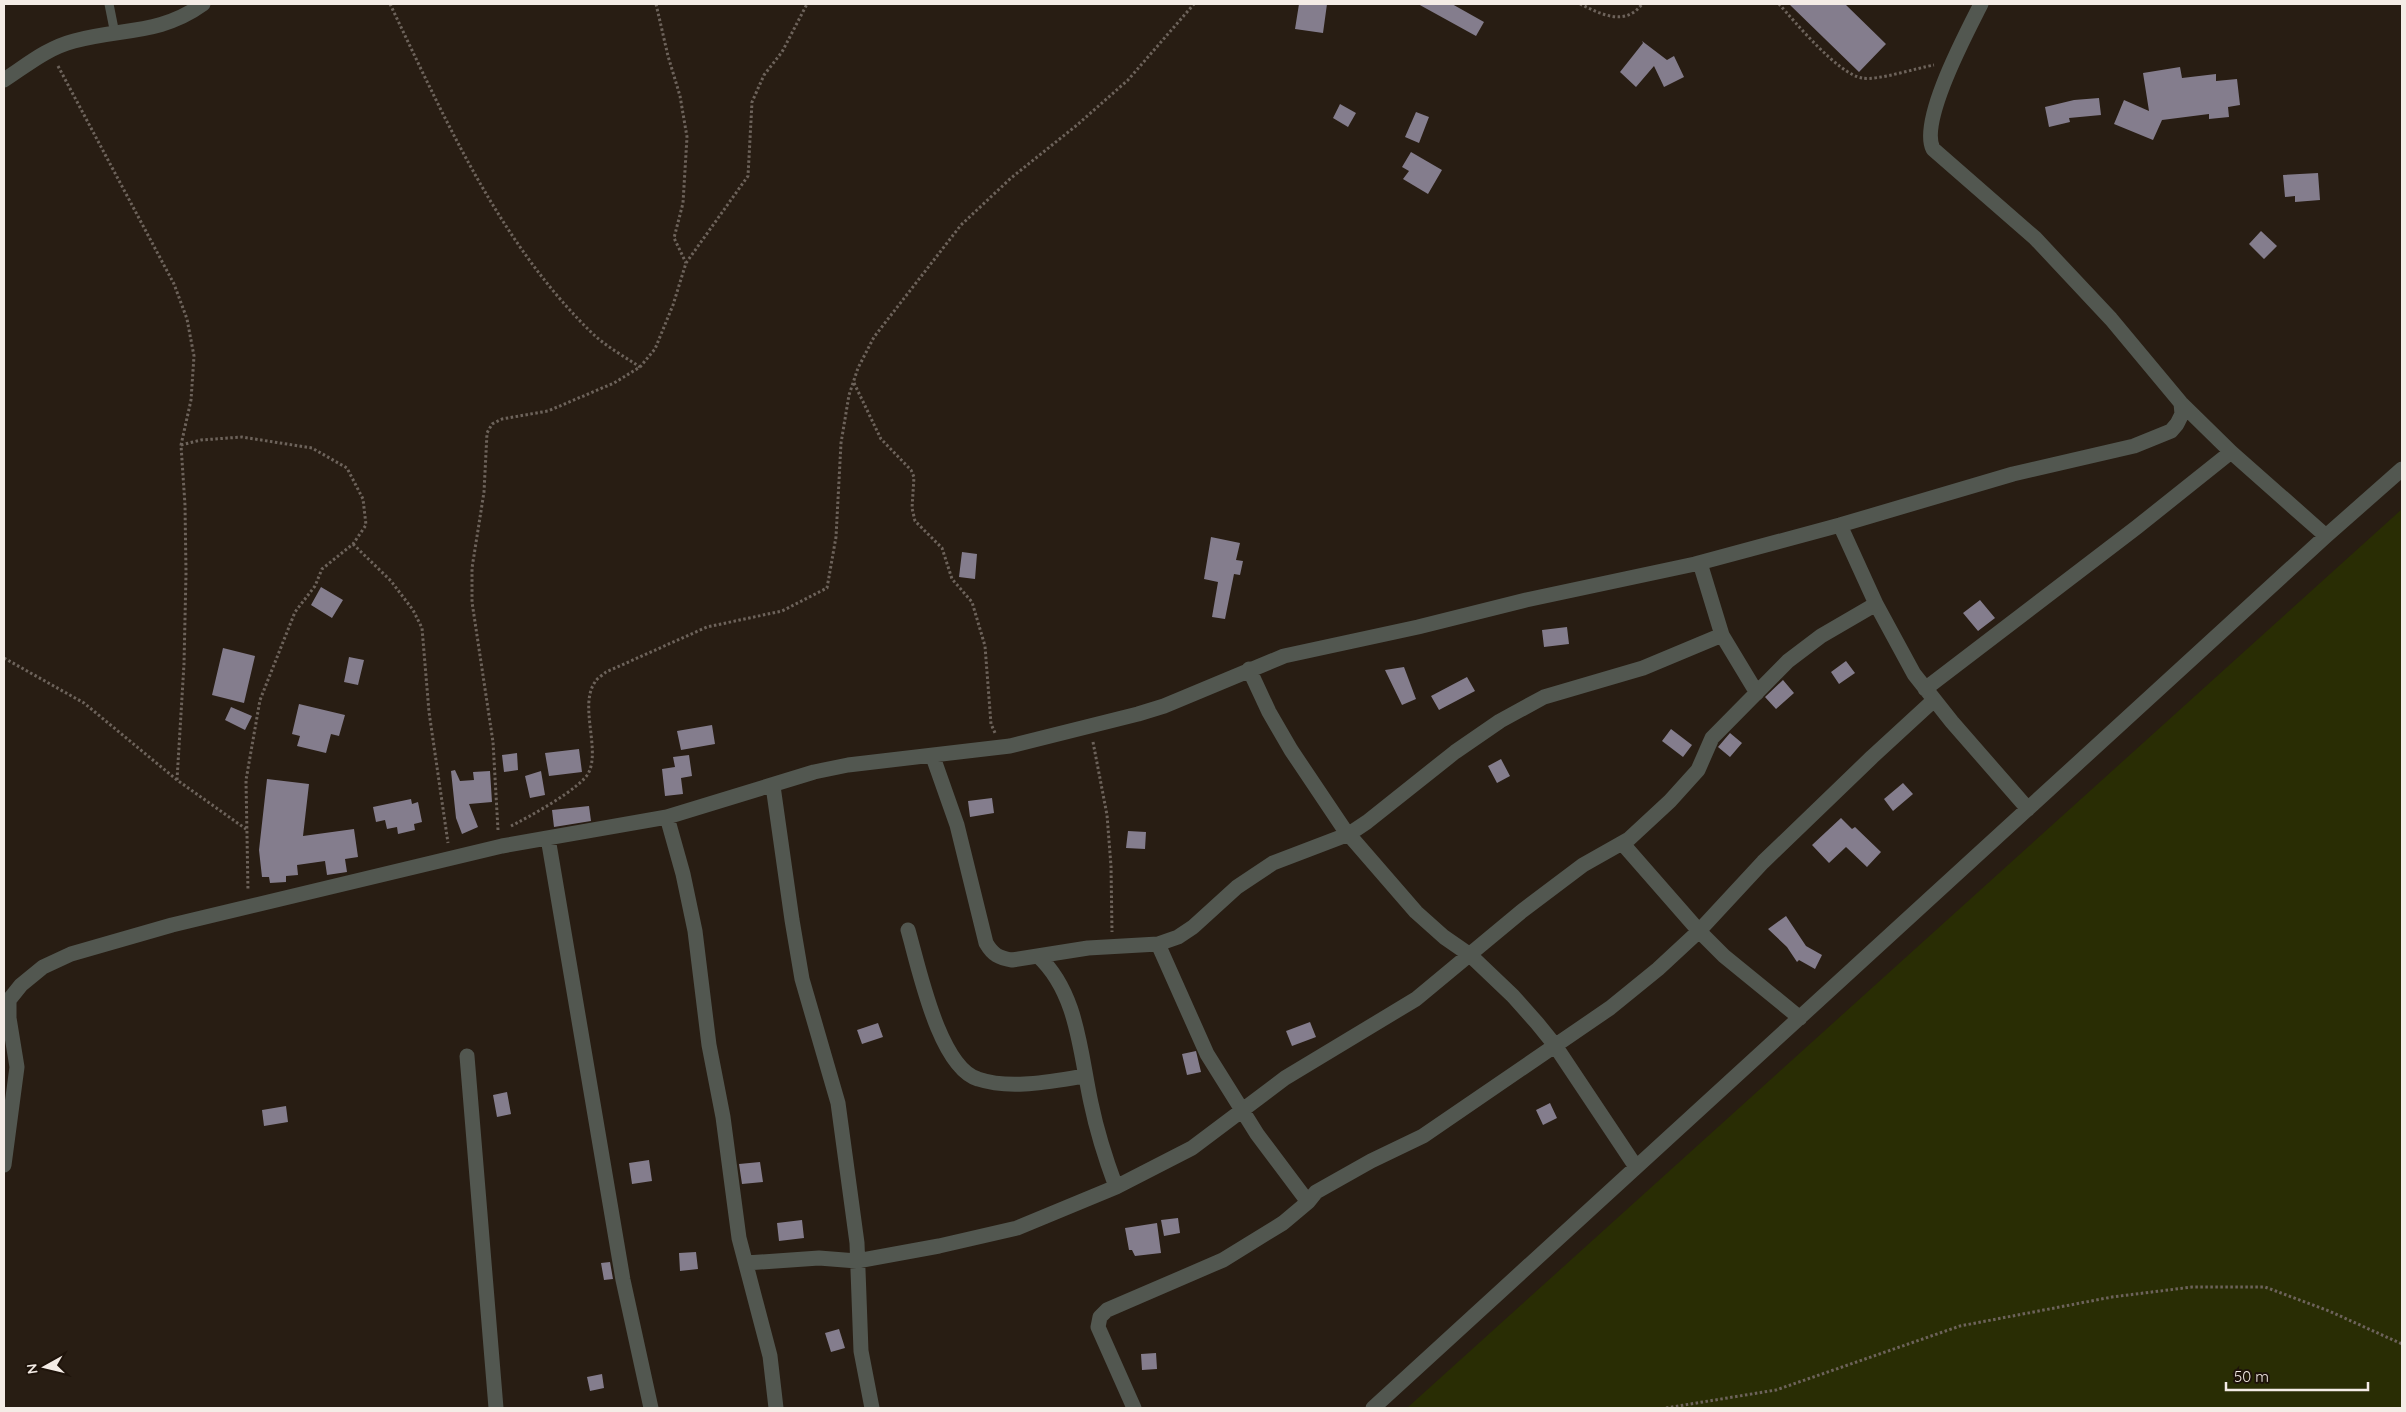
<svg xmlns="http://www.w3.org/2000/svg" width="2406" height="1412" font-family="Quicksand,sans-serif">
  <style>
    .green { fill: #292d04 }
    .building { fill: #847d8d }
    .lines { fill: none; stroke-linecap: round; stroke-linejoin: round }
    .path { stroke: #6d635b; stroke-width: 3; stroke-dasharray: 2.5 2.5; stroke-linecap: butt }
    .service { stroke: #525750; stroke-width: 9 }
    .minor { stroke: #525750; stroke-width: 15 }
  </style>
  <rect width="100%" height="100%" fill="#281d13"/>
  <!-- green -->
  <path class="green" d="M2402,509V1408H1407Z"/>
  <!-- building -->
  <path class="building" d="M1299,4H1327L1323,33L1295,29Z
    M1418,4H1452L1484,22L1476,36Z
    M1789,4H1845L1886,44L1859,72Z
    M1642,41L1667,60L1674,56L1684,77L1664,87L1654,66L1636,87L1620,72L1643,43Z
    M2180,67L2182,78L2216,74V81L2237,79L2240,105L2228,107L2229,117L2209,119V114L2162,120L2153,140L2114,124L2124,100L2149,111L2143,73Z
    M2099,98L2101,115L2069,118L2070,122L2049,127L2045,107L2074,100Z
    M1340,104L1356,113L1348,127L1333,118Z
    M1416,112L1429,117L1419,143L1405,137Z
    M1411,152L1442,170L1428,194L1403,179L1409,171L1402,167Z
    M2318,173L2320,200L2295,202V196L2285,197L2283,175Z
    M2261,231L2277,246L2264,259L2249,244Z
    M1211,537L1240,543L1236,560L1243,561L1240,575L1234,574L1225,619L1212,617L1218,582L1204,579Z
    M962,552L977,554L975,579L959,577Z
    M321,587L343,600L332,618L311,605Z
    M1980,600L1995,618L1978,631L1963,613Z
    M1567,627L1569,644L1544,647L1542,630Z
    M223,648L255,656L244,703L212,695Z
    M349,657L364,660L358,685L344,682Z
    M1846,661L1855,673L1839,684L1831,672Z
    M1404,667L1416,699L1402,705L1385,670Z
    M1467,677L1475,691L1439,710L1431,696Z
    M1783,680L1794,693L1776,709L1765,697Z
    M299,704L345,715L339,736L331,734L326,753L297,746L300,736L292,734Z
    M231,707L252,716L245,730L225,720Z
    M712,725L715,744L681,750L677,731Z
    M1671,729L1692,745L1683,757L1662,741Z
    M1730,733L1742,743L1730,757L1718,747Z
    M579,749L582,772L549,776L545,753Z
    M517,753L518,770L504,772L502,755Z
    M689,755L692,776L681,778L683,794L665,796L662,769L675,767L673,757Z
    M1501,759L1510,776L1497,783L1488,766Z
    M455,770L460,781L474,780L473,772L490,771L492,802L469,804L478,827L462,834L456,818L451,771Z
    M541,771L545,795L530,798L525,776Z
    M267,779L309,784L303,836L354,829L358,857L345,859L347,872L327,875L325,861L297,865L298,875L286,876V882L270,883L269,877H262L259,850Z
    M1903,783L1913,794L1893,811L1884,799Z
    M992,798L994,813L970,817L968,801Z
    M411,799L412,804L418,802L422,822L414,824L415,830L398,834L397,827L387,829L385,820L376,822L373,807Z
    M589,806L591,821L554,827L552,810Z
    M1841,818L1852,829L1855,827L1881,852L1867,867L1846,847L1829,863L1812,845Z
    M1128,831L1146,832L1145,849L1126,848Z
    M1786,916L1806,946L1822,955L1815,969L1799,960L1797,962L1787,947L1768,929Z
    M1310,1022L1316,1037L1292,1046L1286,1031Z
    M878,1023L883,1037L862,1044L857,1030Z
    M1196,1051L1201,1072L1187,1075L1182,1054Z
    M507,1092L511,1114L497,1117L493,1095Z
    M1550,1103L1557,1118L1543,1125L1536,1110Z
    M286,1106L288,1122L264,1126L262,1110Z
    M649,1160L652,1181L632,1184L629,1163Z
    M760,1162L763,1182L742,1184L739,1164Z
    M1178,1218L1180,1233L1164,1236L1161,1220Z
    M802,1220L804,1238L779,1241L777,1223Z
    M1157,1223L1161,1253L1135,1256L1132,1250H1129L1125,1228Z
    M696,1252L698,1269L680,1271L679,1253Z
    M610,1262L613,1279L604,1280L601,1263Z
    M839,1329L845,1348L831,1352L825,1333Z
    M1156,1353L1157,1369L1142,1370L1141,1354Z
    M602,1374L604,1388L590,1391L587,1377Z"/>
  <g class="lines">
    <!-- path -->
    <path class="path" d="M390,4C445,119 500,244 593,334C607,347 625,357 640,367
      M656,4L668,56L680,96L687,137L683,203L674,238L686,263
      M1580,4C1601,14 1625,27 1642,4
      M1779,4C1795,22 1838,74 1862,78C1876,81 1917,68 1934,65
      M58,66L174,284L187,319L194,356L191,400L181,445L185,505L186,573L184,664L177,780
      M854,383L881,439L911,470L914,477L912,508L915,521L942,548L952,579L972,602L985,646L991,724L995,733
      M181,445L201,440L242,437L312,448L347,468L363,499L366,525L353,544L322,569L315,586L295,612L260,700L246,780L248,891
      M353,544L391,581L413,610L422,628L429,712L448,843
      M4,658L84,703L177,780L246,829
      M1093,742L1107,815L1111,866L1112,932
      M511,826C527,818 582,788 589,772C600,748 579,705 595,682C597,678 603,675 606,672L707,627L782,611L827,588L836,537L841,443L849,395L858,368L874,337L961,225L1011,178L1077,125L1128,80L1194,4
      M498,830L493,742L472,602V568L484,492L487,433L492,424L502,419L548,411L614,383L640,367L655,349L673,305L686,263L748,176L752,102L764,75L782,52L807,4
      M1666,1408L1776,1390L1960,1326L2112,1297L2192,1287H2265L2329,1311L2402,1344"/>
    <!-- service -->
    <path class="service" d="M109,4L115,34"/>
    <!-- minor -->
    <path class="minor" d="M1981,4C1967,32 1919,121 1933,149L2035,238L2111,319L2181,403L2231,452L2326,536
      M4,80C27,65 47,48 74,41C121,28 160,35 203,4
      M1840,525L1876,604L1914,674L1952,722L2028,809
      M1700,563L1722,635L1757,693
      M1249,669L1269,712L1291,750L1344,829L1416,912L1444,937L1470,955L1513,996L1537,1023L1554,1044L1636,1167
      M1925,689L2137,527L2231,452
      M933,757L957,825L986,943C993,955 999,958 1012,960L1088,948L1158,944L1178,937L1193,927L1237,887L1273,863L1349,834L1367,822L1455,752L1500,721L1544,697L1643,668L1722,635
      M773,786L792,920L802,979L838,1103L857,1243L861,1351L872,1408
      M667,817L683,874L695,931L709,1045L723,1117L739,1238L770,1356L776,1408
      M548,838L623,1280L651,1408
      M1622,843L1699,931L1724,956L1800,1018
      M908,930C919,968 939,1067 978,1079C1011,1090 1052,1081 1085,1076
      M1158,944L1207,1054L1257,1134L1308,1202
      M1038,956C1078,993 1080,1053 1091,1103C1097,1132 1106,1160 1116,1187
      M467,1056L496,1408
      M4,1165L17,1067L9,1018V1000L21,985L43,967L71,954L172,925L502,846L667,817L814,772L848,765L1010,746L1138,714L1164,706L1284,656L1418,627L1526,600L1695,564L1840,525L2013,474L2134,446L2171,431L2177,424L2182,414L2181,403
      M746,1263L819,1258L857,1261L939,1246L1017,1228L1116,1187L1192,1148L1285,1078L1416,999L1522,911L1583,865L1629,839L1670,801L1698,770L1712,738L1788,661L1821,636L1876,604
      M1134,1408L1098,1327L1100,1317L1107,1310L1223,1260L1283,1223L1308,1202L1316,1192L1371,1161L1423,1136L1610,1008L1658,969L1699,931L1763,862L1872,757L1934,700
      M1373,1408L2326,536L2402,469"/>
  </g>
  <!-- border -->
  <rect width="2406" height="1412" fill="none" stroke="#f4ece6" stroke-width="10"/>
  <!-- north arrow -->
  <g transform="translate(45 1367) rotate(262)" stroke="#1e130a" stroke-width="4" paint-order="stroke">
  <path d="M0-4L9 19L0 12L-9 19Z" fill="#f4ece6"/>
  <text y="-8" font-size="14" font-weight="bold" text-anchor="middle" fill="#f4ece6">N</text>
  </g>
  <!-- scale -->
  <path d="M2226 1382v8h142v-8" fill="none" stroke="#f4ece6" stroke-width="2.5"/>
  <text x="2234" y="1382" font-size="15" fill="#f4ece6" stroke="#1e130a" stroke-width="4" paint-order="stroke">50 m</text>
</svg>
